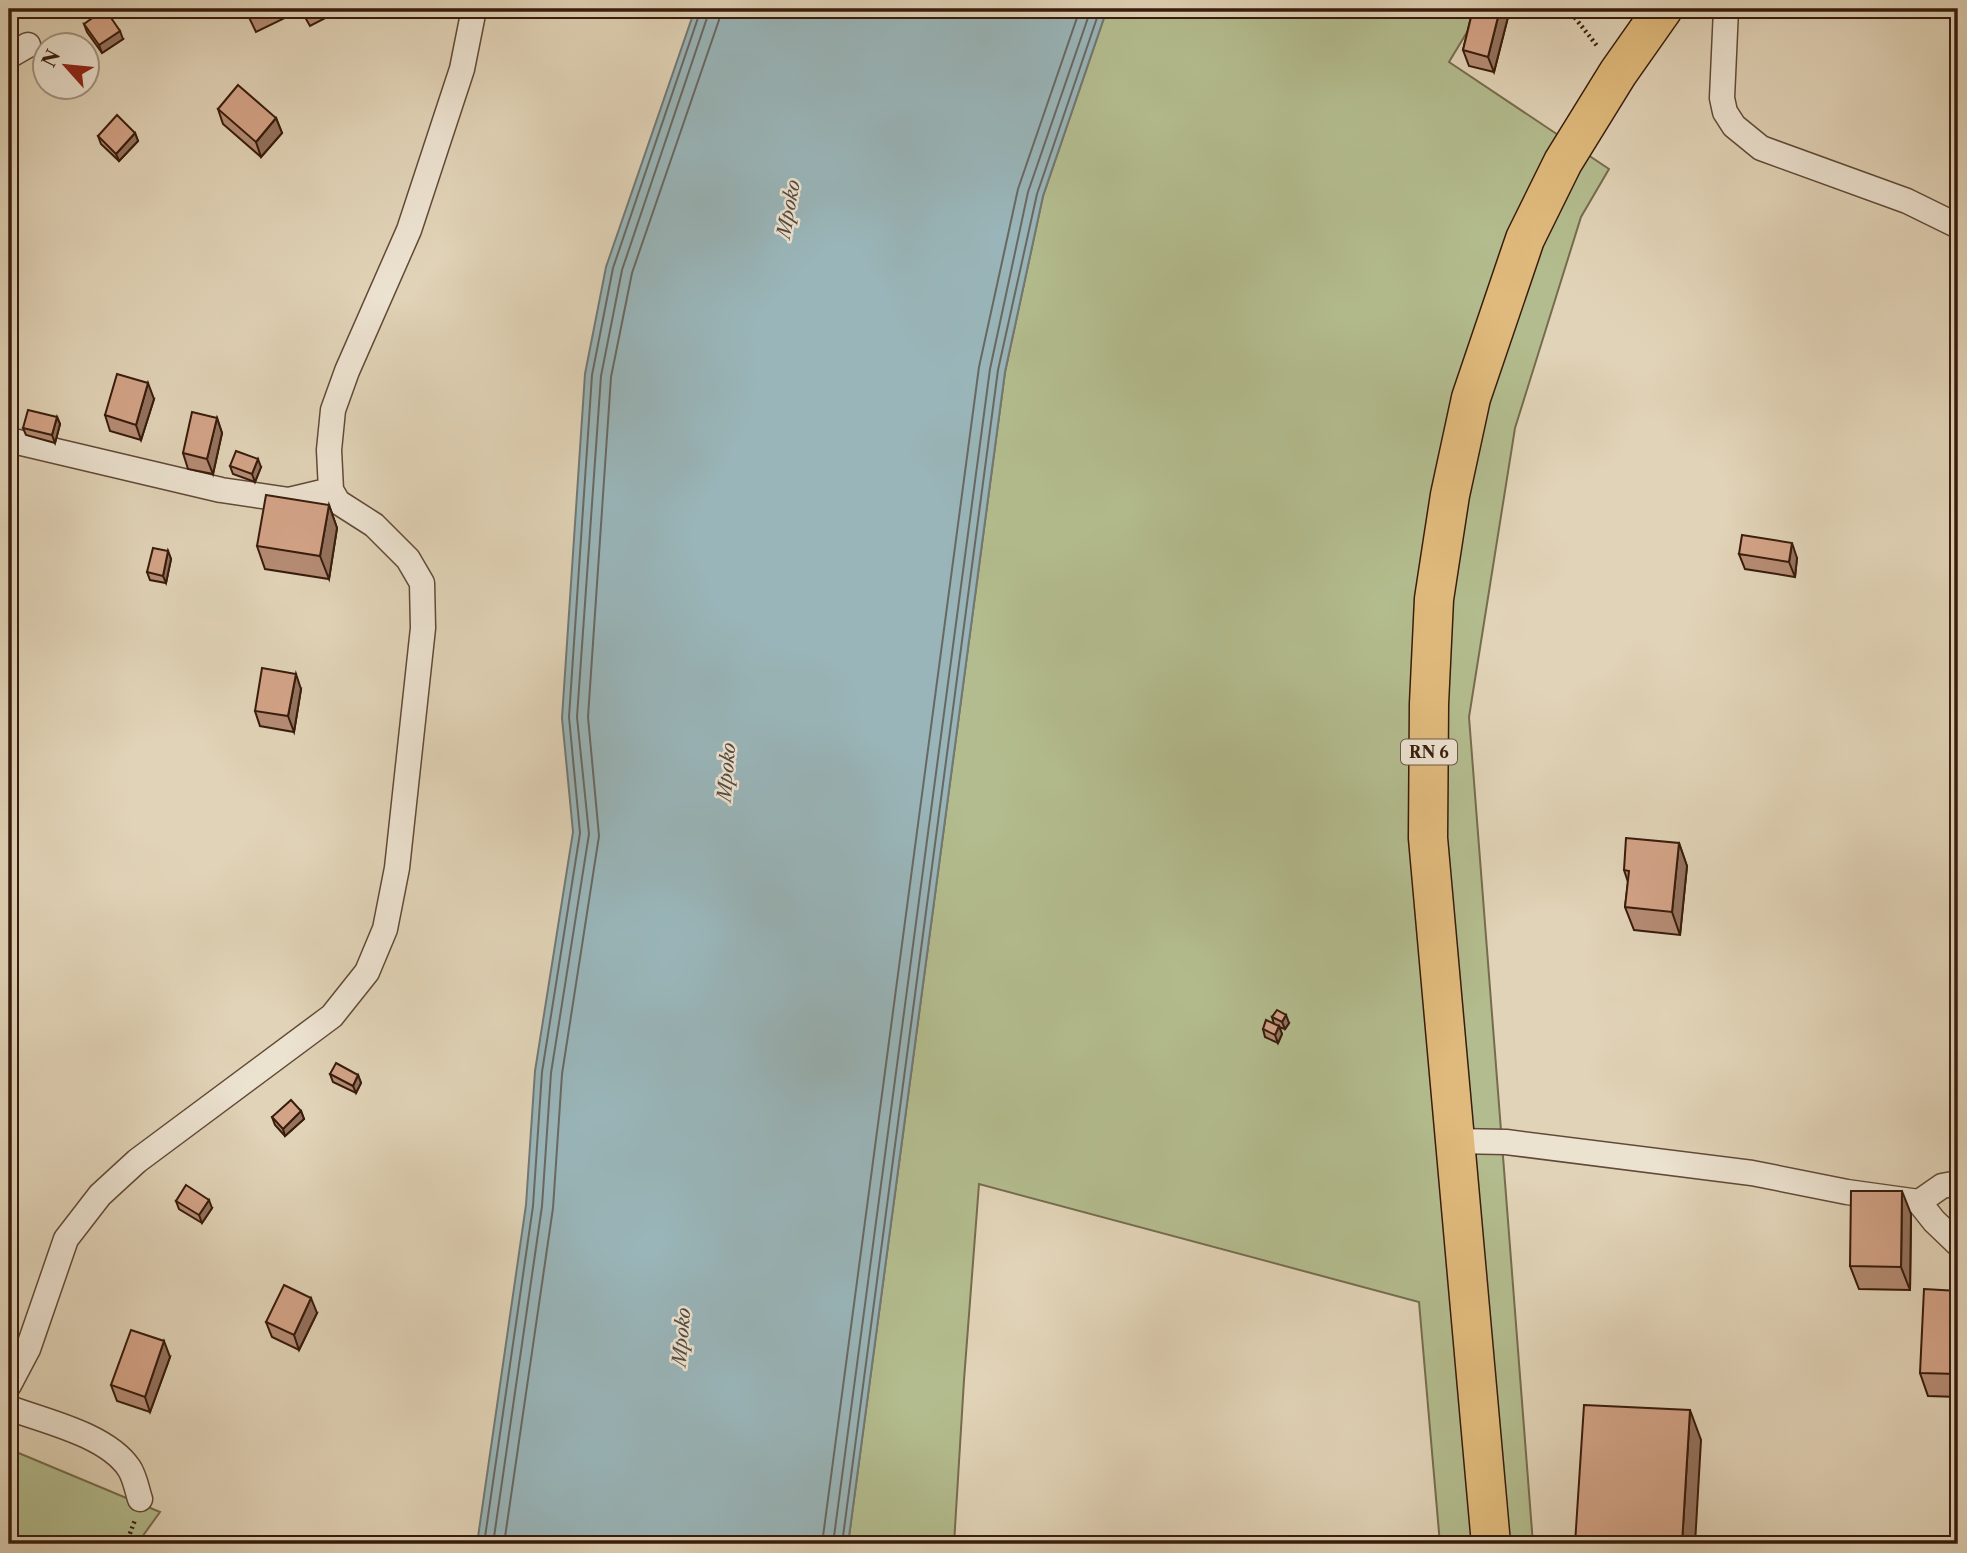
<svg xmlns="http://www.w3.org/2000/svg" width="1967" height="1553" font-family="'Libre Caslon Text',serif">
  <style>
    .green { fill: #b3bc8e; stroke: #766c4d; stroke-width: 2 }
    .water { fill: #99b5b9; stroke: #727874; stroke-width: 2 }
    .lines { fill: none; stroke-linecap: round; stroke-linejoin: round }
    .shore { stroke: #686862; stroke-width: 2 }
    .street-casing { stroke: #624a37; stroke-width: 27 }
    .primary-casing { stroke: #381c0c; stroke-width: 41 }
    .path { stroke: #381c0c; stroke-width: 4.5; stroke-dasharray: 2 3.5; stroke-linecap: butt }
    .street { stroke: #ece2d0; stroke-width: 24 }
    .primary { stroke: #e0ba7c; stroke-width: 38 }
    .wall { fill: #b58c74; stroke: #381c0c; stroke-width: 2 }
    .shaded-wall { fill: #94725e; stroke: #381c0c; stroke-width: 2 }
    .building { fill: #d3a387; stroke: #381c0c; stroke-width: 2 }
    .labels { text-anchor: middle; stroke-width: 5; stroke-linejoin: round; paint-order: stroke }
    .shield { fill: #ece2d0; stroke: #6e5747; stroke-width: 2 }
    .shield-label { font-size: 16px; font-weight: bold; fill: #381c0c }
    .water-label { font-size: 19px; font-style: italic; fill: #554a40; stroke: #ece2d0 }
  </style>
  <rect width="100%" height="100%" fill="#e1d3b7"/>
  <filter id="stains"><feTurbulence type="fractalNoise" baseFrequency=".00286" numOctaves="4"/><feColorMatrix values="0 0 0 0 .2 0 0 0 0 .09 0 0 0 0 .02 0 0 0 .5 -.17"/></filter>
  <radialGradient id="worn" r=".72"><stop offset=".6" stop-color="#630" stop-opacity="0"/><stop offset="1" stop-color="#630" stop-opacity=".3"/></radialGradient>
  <!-- green -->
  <path class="green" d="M1107,9H1481L1449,62L1609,169L1581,217L1515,428L1469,717L1533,1544H1440L1419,1302L979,1184L964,1380L954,1544H848L1005,372L1043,196Z
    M9,1449L160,1512L137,1544H9Z"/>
  <!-- water -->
  <path class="water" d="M695,9H1107L1043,196L1005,372L848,1544H477L526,1205L535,1071L573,832L562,718L585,374L606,267Z"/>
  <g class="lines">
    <!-- shore -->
    <path class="shore" d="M484,1544L533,1206L542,1072L580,833L569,717L592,375L613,268L701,9
      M493,1544L542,1206L551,1073L589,834L577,717L601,376L622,270L710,9
      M504,1544L553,1208L562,1074L599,836L588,717L611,377L632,273L719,20L720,9
      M822,1544L979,367L1018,189L1080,9
      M833,1544L990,369L1028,192L1091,9
      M842,1544L998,370L1037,194L1100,9"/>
    <defs>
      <path id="street" d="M1726,9L1722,98L1725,112L1734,126L1761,148L1907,201L1958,226
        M9,56L28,45
        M9,440L221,490L289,500L331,490
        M1455,1141L1506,1142L1752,1173L1847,1192L1919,1202L1934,1221L1958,1244
        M1919,1202L1942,1186L1958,1183
        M9,1385L28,1349L66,1239L100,1195L137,1161L332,1016L367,972L385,929L397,868L423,628L422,583L408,559L374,525L338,502L331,490L329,450L333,410L347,371L409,230L462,69L474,9
        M9,1408C45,1421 107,1435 129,1468C135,1477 137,1490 140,1499"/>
      <path id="primary" d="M1491,1544L1428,838L1429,704L1434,599L1450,495L1471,398L1525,239L1563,162L1618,73L1663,9"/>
    </defs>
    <!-- street casing -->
    <use href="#street" class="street-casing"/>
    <!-- primary casing -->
    <use href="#primary" class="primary-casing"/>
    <!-- path -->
    <path class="path" d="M1568,9L1598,47
      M126,1544L135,1520"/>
    <!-- street -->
    <use href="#street" class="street"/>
    <!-- primary -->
    <use href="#primary" class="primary"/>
  </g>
  <!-- wall -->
  <path class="wall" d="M245,9H333L335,13L310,26L301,10L256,32Z
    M1473,9H1507L1509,13L1494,72L1469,66L1463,50Z
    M84,24L123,39L102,53L87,32Z
    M218,109L276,118L282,133L261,157L223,124Z
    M135,133L138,141L119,161L101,144L98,136Z
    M154,399L141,440L110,431L105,415Z
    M57,417L60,424L55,443L26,435L23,428Z
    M217,418L222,433L213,474L188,469L183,453Z
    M230,466L261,467L255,482L233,474Z
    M329,505L337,528L329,579L265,569L257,546Z
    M168,551L171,559L166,583L150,580L147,572Z
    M1739,554L1797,558L1795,577L1745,569Z
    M301,689L294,732L260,726L255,711Z
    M1679,843L1687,866L1680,935L1634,930L1625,907L1628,882L1624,870Z
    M1272,1017L1289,1023L1285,1029L1279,1027L1282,1034L1278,1043L1265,1037L1263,1029L1274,1024Z
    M330,1074L358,1075L361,1083L356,1093L333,1082Z
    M301,1111L304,1119L285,1136L275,1125L272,1117Z
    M176,1201L212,1208L202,1223L179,1209Z
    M1911,1214L1910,1290L1859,1289L1850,1266Z
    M1958,1291V1397L1928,1396L1920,1373Z
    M317,1313L299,1350L272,1337L266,1322Z
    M170,1357L150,1412L117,1401L111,1385Z"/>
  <!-- shaded-wall -->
  <path class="shaded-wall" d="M1500,9H1507L1509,13L1494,72L1488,57Z
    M120,31L123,39L102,53L99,45Z
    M276,118L282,133L261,157L256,142Z
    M135,133L138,141L119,161L116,154Z
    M148,383L154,399L141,440L136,425Z
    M57,417L60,424L55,443L52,435Z
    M217,418L222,433L213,474L207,459Z
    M258,459L261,467L255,482L252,474Z
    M329,505L337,528L329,579L320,556Z
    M1792,543L1797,558L1795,577L1789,562Z
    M168,551L171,559L166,583L163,576Z
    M296,674L301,689L294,732L288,716Z
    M1679,843L1687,866L1680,935L1672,912Z
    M1286,1015L1289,1023L1285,1029L1282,1022Z
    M1279,1026L1282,1034L1278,1043L1275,1035Z
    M358,1075L361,1083L356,1093L353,1086Z
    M301,1111L304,1119L285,1136L283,1129Z
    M1902,1191L1911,1214L1910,1290L1901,1267Z
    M209,1200L212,1208L202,1223L199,1215Z
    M311,1298L317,1313L299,1350L294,1335Z
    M164,1341L170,1357L150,1412L145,1397Z
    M1690,1410L1701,1440L1695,1544H1682Z"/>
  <!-- building -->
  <path class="building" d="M105,9L120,31L99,45L84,24Z
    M1473,9H1500L1488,57L1463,50Z
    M238,85L276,118L256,142L218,109Z
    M117,115L135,133L116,154L98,136Z
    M117,374L148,383L136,425L105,415Z
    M28,410L57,417L52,435L23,428Z
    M192,412L217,418L207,459L183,453Z
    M236,451L258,459L252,474L230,466Z
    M266,495L329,505L320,556L257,546Z
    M1742,535L1792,543L1789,562L1739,554Z
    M153,548L168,551L163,576L147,572Z
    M262,668L296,674L288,716L255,711Z
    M1626,838L1679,843L1672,912L1625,907L1629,871L1624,870Z
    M1277,1010L1286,1015L1282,1022L1272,1017Z
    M1266,1020L1279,1026L1275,1035L1263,1029Z
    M336,1063L358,1075L353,1086L330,1074Z
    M291,1100L301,1111L283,1129L272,1117Z
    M186,1185L209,1200L199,1215L176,1201Z
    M1851,1191H1902L1901,1267L1850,1266Z
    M284,1285L311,1298L294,1335L266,1322Z
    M1924,1289L1958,1291V1374L1920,1373Z
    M131,1330L164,1341L145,1397L111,1385Z
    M1584,1405L1690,1410L1682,1544H1575Z"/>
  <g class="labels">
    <!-- shield labels -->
    <rect class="shield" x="1401" y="739.5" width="56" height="25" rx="5"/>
    <g class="shield-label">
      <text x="1429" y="758">RN 6</text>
    </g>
    <!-- water labels -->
    <g class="water-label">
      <text transform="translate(788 209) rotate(-80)" y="7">Mpoko</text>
      <text transform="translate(726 772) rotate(-85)" y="7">Mpoko</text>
      <text transform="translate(681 1337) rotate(-85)" y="7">Mpoko</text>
    </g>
  </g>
  <!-- margin -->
  <rect width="1967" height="1553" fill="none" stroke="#e1d3b7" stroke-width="35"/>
  <rect x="10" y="10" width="1946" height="1532" fill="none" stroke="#381c0c" stroke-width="3.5"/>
  <rect x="18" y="18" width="1932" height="1518" fill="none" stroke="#381c0c" stroke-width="2"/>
  <!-- north arrow -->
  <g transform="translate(66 66) rotate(297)"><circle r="33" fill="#ece2d0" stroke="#a49382" stroke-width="2"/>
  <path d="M0-5L12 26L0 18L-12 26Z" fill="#8f2418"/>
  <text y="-10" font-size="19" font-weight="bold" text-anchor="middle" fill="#381c0c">N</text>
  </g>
  <rect width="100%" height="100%" filter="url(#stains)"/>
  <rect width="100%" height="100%" fill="url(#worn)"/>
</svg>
